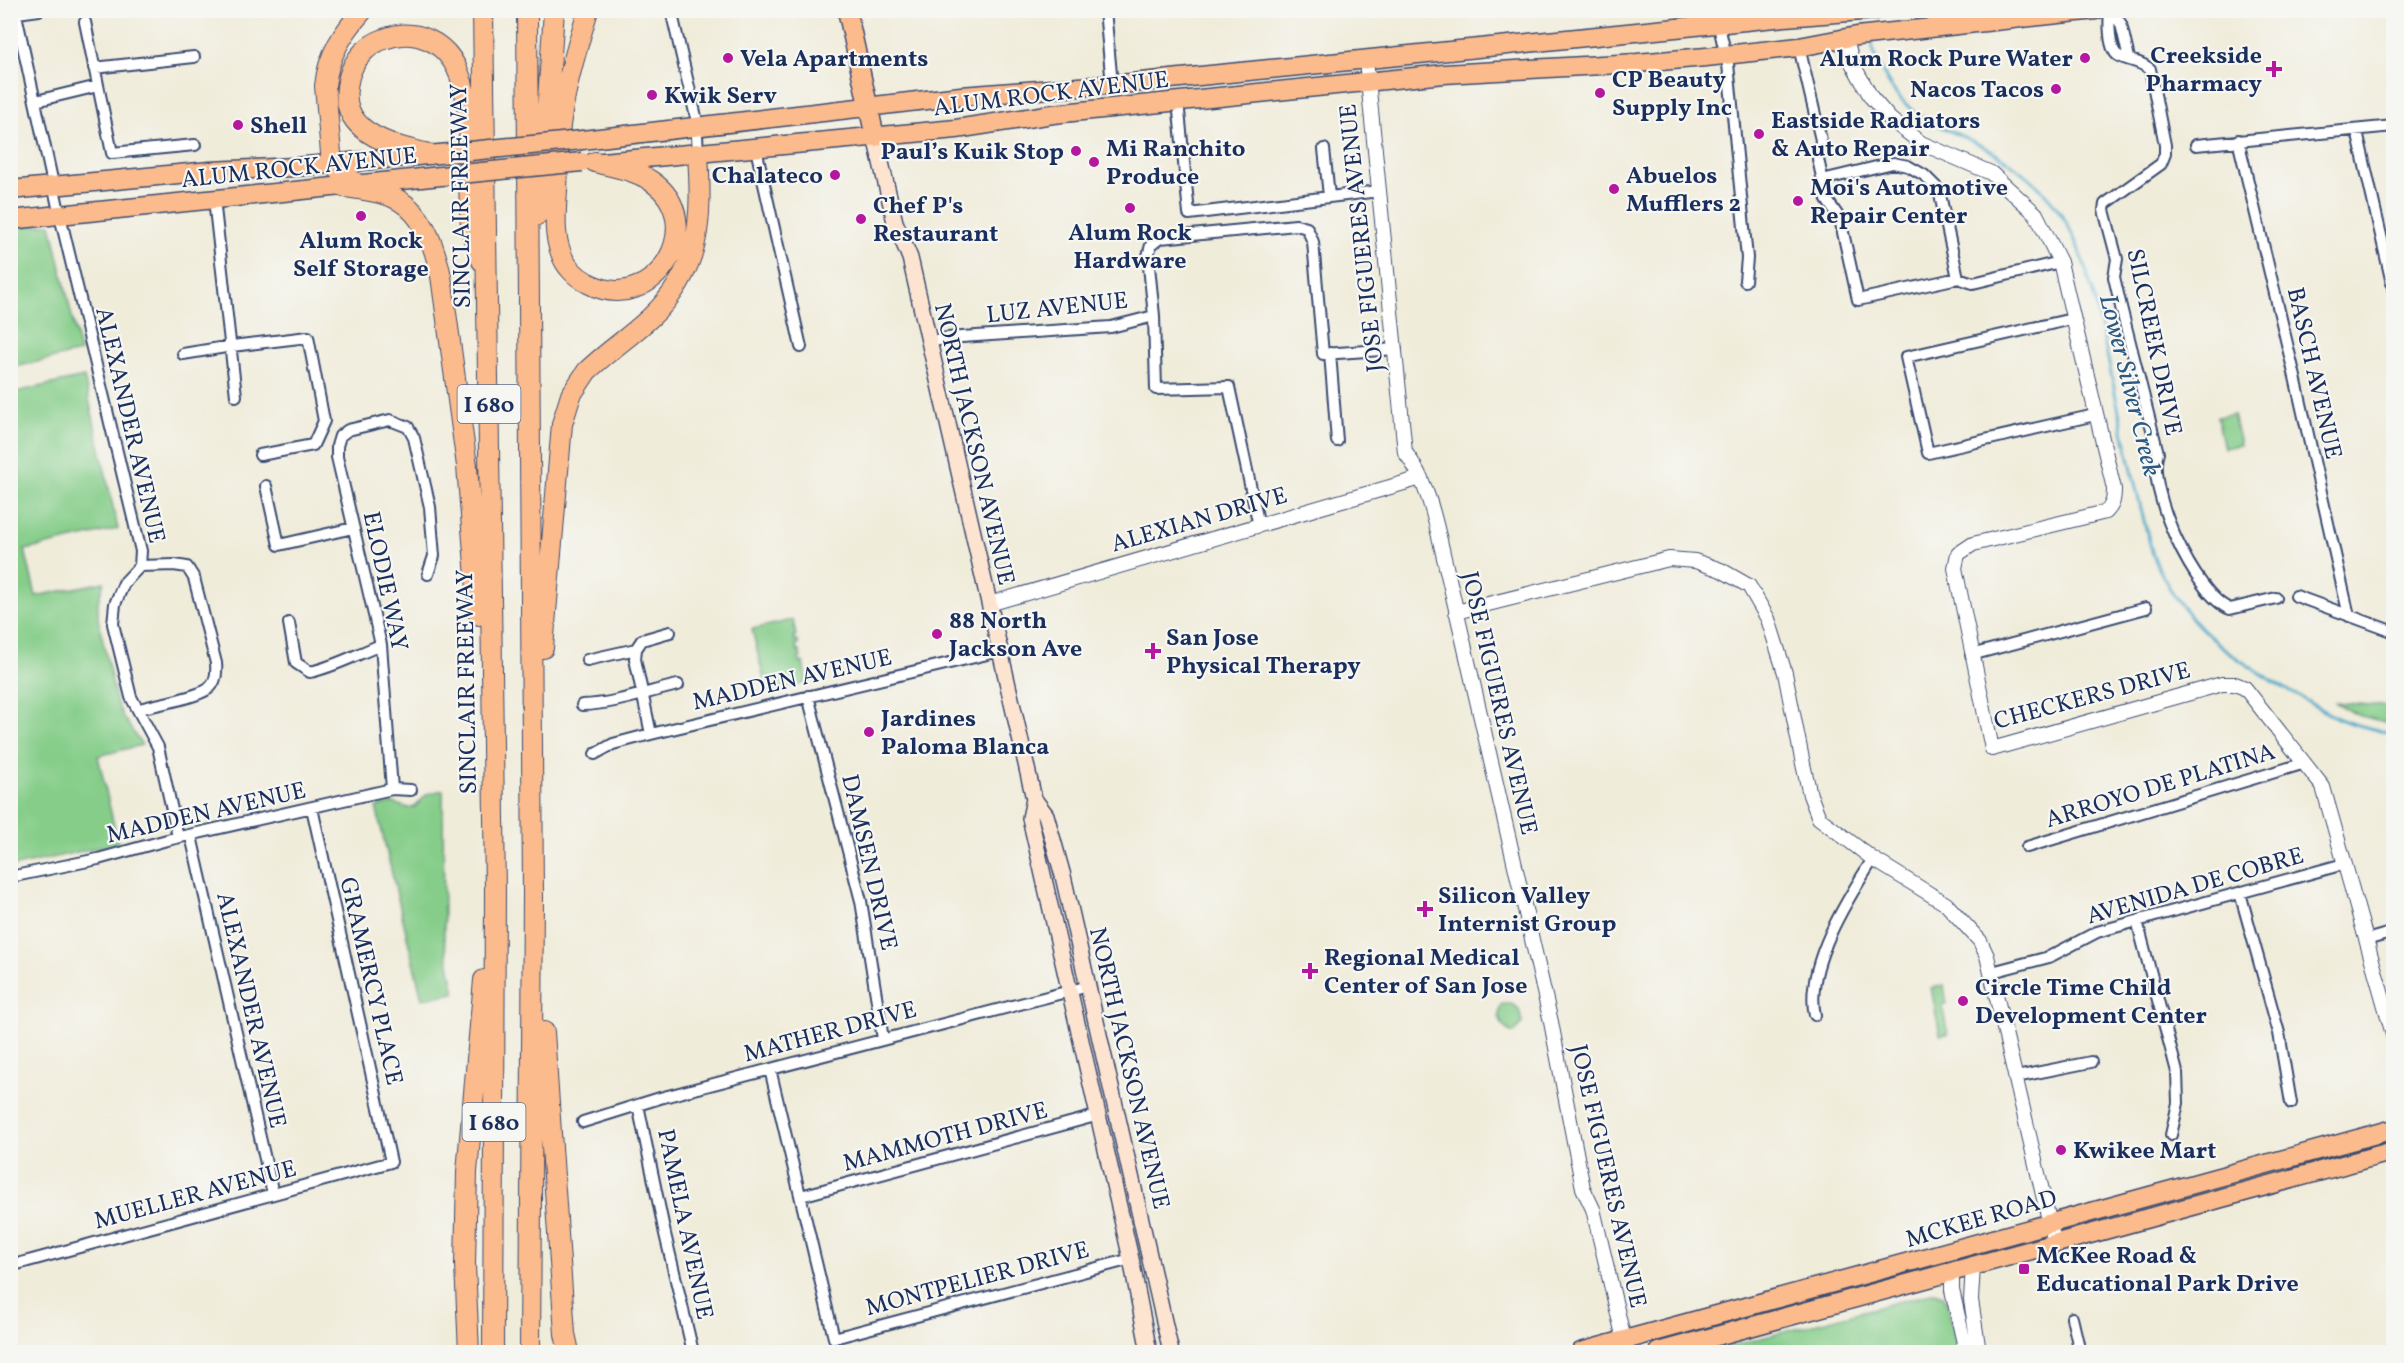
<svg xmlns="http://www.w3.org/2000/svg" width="2404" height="1363" font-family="Vollkorn,serif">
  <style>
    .green { fill: #85cd89; stroke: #507e74; stroke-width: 1.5 }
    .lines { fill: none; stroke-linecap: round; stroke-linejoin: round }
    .stream { stroke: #4aa7c8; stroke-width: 3 }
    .minor-casing { stroke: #3b4b71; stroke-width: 14 }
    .tertiary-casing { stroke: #3b4b71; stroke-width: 16 }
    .secondary-casing { stroke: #3b4b71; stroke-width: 18 }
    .primary-casing { stroke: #3b4b71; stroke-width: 21 }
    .motorway-casing { stroke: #3b4b71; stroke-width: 22 }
    .minor { stroke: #fff; stroke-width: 10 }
    .tertiary { stroke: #fff; stroke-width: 14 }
    .secondary { stroke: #fde4d1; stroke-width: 15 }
    .primary { stroke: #fbbb8c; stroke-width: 18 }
    .motorway { stroke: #fbbb8c; stroke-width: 20 }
    .primary-bridge-casing { stroke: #3b4b71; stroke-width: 21; stroke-linecap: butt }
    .primary-bridge { stroke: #fbbb8c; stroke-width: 18 }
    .poi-dot { fill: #b5179e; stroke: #f6f6f2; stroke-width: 2 }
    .labels { text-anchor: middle; stroke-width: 4.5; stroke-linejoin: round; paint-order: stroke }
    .shield { fill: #f6f6f2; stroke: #5d6b8a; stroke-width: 1.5 }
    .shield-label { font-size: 22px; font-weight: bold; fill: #1b2f5e }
    .poi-label { font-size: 24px; font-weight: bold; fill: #1b2f5e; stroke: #f6f6f2; text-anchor: start }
    .street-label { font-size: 24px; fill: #1b2f5e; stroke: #f6f6f2 }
    .water-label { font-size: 26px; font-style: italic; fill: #2b5983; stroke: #f6f6f2 }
  </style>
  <rect width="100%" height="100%" fill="#f6f6f2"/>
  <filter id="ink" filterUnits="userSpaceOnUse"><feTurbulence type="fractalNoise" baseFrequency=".0167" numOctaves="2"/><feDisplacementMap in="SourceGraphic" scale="12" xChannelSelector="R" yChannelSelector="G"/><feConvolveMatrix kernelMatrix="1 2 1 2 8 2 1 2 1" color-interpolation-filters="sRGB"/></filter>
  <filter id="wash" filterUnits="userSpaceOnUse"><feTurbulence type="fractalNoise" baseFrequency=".008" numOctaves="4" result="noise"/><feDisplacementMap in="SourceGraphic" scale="24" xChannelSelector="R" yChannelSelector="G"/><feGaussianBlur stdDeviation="1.35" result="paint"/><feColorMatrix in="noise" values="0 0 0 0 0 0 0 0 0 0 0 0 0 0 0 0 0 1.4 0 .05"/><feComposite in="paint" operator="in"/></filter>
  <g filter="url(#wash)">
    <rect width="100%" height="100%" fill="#f0ecda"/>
    <!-- green -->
    <path class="green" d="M51,224L80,352L11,368L10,227Z
      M84,377L118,529L25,550L36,596L104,582L98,602V618L116,700L123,717L142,745L98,756L118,843L11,867V393Z
      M2233,414L2240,445L2224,448L2217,417Z
      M793,620L796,635L794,636L795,641H798V644L796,645L797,650H799L801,657L799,658L800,663L803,662L807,683L767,692L752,629Z
      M2335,702L2393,707V724L2357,715Z
      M443,790L444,939L455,993L422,999L376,807L393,803L409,808L415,807L427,794Z
      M1944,985L1947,1004L1942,1005L1948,1034L1940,1035L1931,988Z
      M1502,1004H1512L1519,1009L1522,1023L1514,1033C1502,1030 1495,1016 1502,1004Z
      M1935,1292L1943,1295L1946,1300L1959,1352H1708Z"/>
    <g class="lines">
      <!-- stream -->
      <path class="stream" d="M1872,39C1872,51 1876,59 1881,69C1905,121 1941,124 1986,148C2010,161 2032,179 2050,199C2087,242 2100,323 2112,378C2124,437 2137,496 2153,555C2180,623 2231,658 2293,693C2309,702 2327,715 2345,721C2361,727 2378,729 2394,735"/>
    </g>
  </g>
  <g filter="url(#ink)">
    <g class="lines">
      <defs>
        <path id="minor" d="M15,10L60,216L141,551L140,566L124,583L115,604L113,624L131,697L158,747L178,837
          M671,10L696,117L698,154
          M1105,10L1112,85
          M1715,10L1728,64L1747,258L1745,281
          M2110,10C2109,21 2108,51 2119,56C2129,61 2140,61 2150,69L2165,145V154L2161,164L2105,204L2104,210L2117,259L2114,277L2121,307L2158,453C2145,486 2195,596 2230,609L2276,598
          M2111,10L2121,24L2129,58
          M17,13L39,10
          M85,22L112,153L195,145
          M1799,47L1821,140L1818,159L1827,200L1840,219L1858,300L1958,278L1973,283L2060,262
          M94,68L194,57
          M36,101L98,86
          M1178,101L1189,214L1379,191
          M2357,131L2394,292
          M2238,140L2295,377L2349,616
          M2196,145L2394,126
          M756,149L801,347
          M1324,149L1329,196
          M1822,180L1893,163L1908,166L1924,175L1939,190L1958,278
          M214,199L236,396
          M1154,316L1156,389L1229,387L1259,526
          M2072,319L1906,357L1928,453L2095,415
          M929,342L947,338L1111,327L1154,316L1148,256L1151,245L1160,238L1296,225L1307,228L1313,242L1323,354L1396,349
          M1330,353L1337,441
          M183,354L232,346L308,337L324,421L313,445L260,455
          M266,486L279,545L353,528
          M2296,596L2394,632
          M289,623L296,663L310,672C334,667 357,654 381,645
          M1971,655L2146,608
          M587,660L636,649
          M808,696L861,901L883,1039
          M582,705C616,704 646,692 678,685
          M140,709C157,704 195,698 208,689C216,683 217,673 216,663L194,578L187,567L174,565L140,566
          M651,734L635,659L636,649L642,640L670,632
          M595,754L613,744L651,734L1000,651
          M392,789L381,645L337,457V446L340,436L348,430L390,420L408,427L414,438L430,507L434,556L428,574
          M191,836L273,1194
          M2027,847L2305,763
          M10,877L98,859L167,840L392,789L411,790
          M2240,893L2279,1033L2291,1103
          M2137,921L2177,1072L2178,1103L2171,1135
          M2366,940L2394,932
          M1992,972L2049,957L2097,932L2344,864
          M1815,1015C1804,967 1848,898 1873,859
          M770,1069L834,1338L1131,1259
          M2016,1077L2091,1062
          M638,1105L665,1234L693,1352
          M583,1122L660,1098L1089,986
          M801,1196L1099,1115
          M10,1266L391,1162L312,808
          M2072,1318L2080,1352"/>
        <path id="tertiary" d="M1846,37L1852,63L1871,97L1890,119L1921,143L1991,173L2036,214L2060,262L2114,489C2114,499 2113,505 2106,512L1973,544L1958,554L1955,568L1992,749L2222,684H2235L2245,688L2323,787L2394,1038
          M1366,60L1405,452C1432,487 1438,536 1449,579L1551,1022L1583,1188L1593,1209L1627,1352
          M989,604L1421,478
          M1456,612L1669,559L1695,561L1721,570L1749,586L1768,619L1785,673L1803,764L1810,795L1819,818L1873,859L1946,904L1980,941L1987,956L2052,1233
          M1973,1266L1971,1300L1979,1352
          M1952,1272V1290L1966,1352"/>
        <path id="secondary" d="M875,137L895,222L910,258L1034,799L1030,818L1131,1259L1149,1352
          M1034,799L1046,815L1063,876L1171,1352"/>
        <path id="primary" d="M847,10L875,137
          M582,140L961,96L1131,83L1785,17L1875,10
          M602,162L956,129L1053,114L1444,74L1637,63L1706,57L1799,47L1857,36L2096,10
          M10,190L210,171L295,167L450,153
          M10,220L451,175
          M1581,1352L2394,1129
          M1658,1352L2394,1151"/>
        <path id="motorway" d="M483,10L495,891L493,1352
          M527,10L533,895L530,1352
          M588,10C576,52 563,92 559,135C557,153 558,172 557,190C556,211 553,233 561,253C565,266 576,277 588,283C654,319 712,222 651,181C635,170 614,167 595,162
          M429,154C390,145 334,132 349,77C354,59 367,45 384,39C399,33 414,33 429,40C488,67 462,178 472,231C473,241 479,251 482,261
          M358,185L332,164L325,86C328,55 343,33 363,10
          M344,187C359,189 376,191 390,196C423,209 434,245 441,276L467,466L479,615
          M537,215L541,205L554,10
          M543,648L562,424L571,395L587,371C608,351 631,336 651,317C702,269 702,218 698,154
          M544,1032L565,1334L569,1352
          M469,1352L465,1265L467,1172L484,980"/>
      </defs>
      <!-- minor casing -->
      <use href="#minor" class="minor-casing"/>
      <!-- tertiary casing -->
      <use href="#tertiary" class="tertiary-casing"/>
      <!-- secondary casing -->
      <use href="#secondary" class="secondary-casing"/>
      <!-- primary casing -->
      <use href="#primary" class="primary-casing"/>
      <!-- motorway casing -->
      <use href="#motorway" class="motorway-casing"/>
      <!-- minor -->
      <use href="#minor" class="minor"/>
      <!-- tertiary -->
      <use href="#tertiary" class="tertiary"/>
      <!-- secondary -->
      <use href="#secondary" class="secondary"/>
      <!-- primary -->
      <use href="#primary" class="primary"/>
      <!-- motorway -->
      <use href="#motorway" class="motorway"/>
      <defs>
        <path id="primary-bridge" d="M450,153L582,140
          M451,175L582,162"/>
      </defs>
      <!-- primary-bridge casing -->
      <use href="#primary-bridge" class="primary-bridge-casing"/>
      <!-- primary-bridge -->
      <use href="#primary-bridge" class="primary-bridge"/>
    </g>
  </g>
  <!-- markers -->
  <g class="poi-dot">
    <circle cx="728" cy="58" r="6"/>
    <circle cx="2085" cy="58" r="6"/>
    <path d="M2271 60h6v6h6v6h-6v6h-6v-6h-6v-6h6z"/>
    <circle cx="2056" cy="89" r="6"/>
    <circle cx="1600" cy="93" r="6"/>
    <circle cx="652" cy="95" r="6"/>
    <circle cx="238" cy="125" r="6"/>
    <circle cx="1759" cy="134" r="6"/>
    <circle cx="1076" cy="151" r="6"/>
    <circle cx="1094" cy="162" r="6"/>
    <circle cx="835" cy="175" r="6"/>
    <circle cx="1614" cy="189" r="6"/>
    <circle cx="1798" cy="201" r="6"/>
    <circle cx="1130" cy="208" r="6"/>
    <circle cx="361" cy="216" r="6"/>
    <circle cx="861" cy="219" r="6"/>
    <circle cx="937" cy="634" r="6"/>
    <path d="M1150 642h6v6h6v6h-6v6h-6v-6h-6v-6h6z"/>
    <circle cx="869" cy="732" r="6"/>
    <path d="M1422 900h6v6h6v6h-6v6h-6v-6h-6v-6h6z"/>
    <path d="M1307 962h6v6h6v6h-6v6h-6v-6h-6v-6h6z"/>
    <circle cx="1963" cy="1001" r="6"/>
    <circle cx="2061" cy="1150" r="6"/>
    <rect x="2018" y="1263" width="12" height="12" rx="3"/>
  </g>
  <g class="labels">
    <!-- shield labels -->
    <g class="shield">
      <rect x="457.5" y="385" width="63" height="38" rx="4.5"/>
      <rect x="462.5" y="1103" width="63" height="38" rx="4.5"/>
    </g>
    <g class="shield-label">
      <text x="489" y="412">I 680</text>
      <text x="494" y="1130">I 680</text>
    </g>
    <!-- poi labels -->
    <g class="poi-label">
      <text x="2262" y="63" text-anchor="end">Creekside<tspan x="2262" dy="28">Pharmacy</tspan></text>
      <text x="740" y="66">Vela Apartments</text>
      <text x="2073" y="66" text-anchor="end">Alum Rock Pure Water</text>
      <text x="1612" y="87">CP Beauty<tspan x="1612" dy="28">Supply Inc</tspan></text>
      <text x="2044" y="97" text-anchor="end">Nacos Tacos</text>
      <text x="664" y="103">Kwik Serv</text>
      <text x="1771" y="128">Eastside Radiators<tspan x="1771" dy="28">&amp; Auto Repair</tspan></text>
      <text x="250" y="133">Shell</text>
      <text x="1106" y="156">Mi Ranchito<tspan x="1106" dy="28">Produce</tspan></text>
      <text x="1064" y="159" text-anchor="end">Paul’s Kuik Stop</text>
      <text x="823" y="183" text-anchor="end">Chalateco</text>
      <text x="1626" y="183">Abuelos<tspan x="1626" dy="28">Mufflers 2</tspan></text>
      <text x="1810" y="195">Moi's Automotive<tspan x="1810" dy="28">Repair Center</tspan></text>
      <text x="873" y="213">Chef P's<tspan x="873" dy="28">Restaurant</tspan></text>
      <text x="1130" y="240" text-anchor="middle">Alum Rock<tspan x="1130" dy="28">Hardware</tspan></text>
      <text x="361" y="248" text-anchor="middle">Alum Rock<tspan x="361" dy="28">Self Storage</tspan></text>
      <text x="949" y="628">88 North<tspan x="949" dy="28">Jackson Ave</tspan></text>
      <text x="1166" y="645">San Jose<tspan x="1166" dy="28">Physical Therapy</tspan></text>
      <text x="881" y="726">Jardines<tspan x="881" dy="28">Paloma Blanca</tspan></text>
      <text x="1438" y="903">Silicon Valley<tspan x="1438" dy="28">Internist Group</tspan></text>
      <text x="1324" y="965">Regional Medical<tspan x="1324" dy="28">Center of San Jose</tspan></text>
      <text x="1975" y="995">Circle Time Child<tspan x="1975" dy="28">Development Center</tspan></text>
      <text x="2073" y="1158">Kwikee Mart</text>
      <text x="2036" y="1263">McKee Road &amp;<tspan x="2036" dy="28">Educational Park Drive</tspan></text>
    </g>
    <!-- street labels -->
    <g class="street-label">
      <text transform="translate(1051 93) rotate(-7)" y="8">ALUM ROCK AVENUE</text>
      <text transform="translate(299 167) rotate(-6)" y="8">ALUM ROCK AVENUE</text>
      <text transform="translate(460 196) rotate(-91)" y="8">SINCLAIR FREEWAY</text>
      <text transform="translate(1361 238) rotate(-96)" y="8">JOSE FIGUERES AVENUE</text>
      <text transform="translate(1057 307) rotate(-6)" y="8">LUZ AVENUE</text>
      <text transform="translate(2155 342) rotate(78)" y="8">SILCREEK DRIVE</text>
      <text transform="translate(2315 373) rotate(77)" y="8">BASCH AVENUE</text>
      <text transform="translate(131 425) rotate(77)" y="8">ALEXANDER AVENUE</text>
      <text transform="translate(975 444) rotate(77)" y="8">NORTH JACKSON AVENUE</text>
      <text transform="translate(1199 519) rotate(-16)" y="8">ALEXIAN DRIVE</text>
      <text transform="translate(386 581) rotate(78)" y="8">ELODIE WAY</text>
      <text transform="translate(792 679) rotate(-13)" y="8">MADDEN AVENUE</text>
      <text transform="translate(466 682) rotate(-91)" y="8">SINCLAIR FREEWAY</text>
      <text transform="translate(2092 695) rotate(-15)" y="8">CHECKERS DRIVE</text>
      <text transform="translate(1500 703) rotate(77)" y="8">JOSE FIGUERES AVENUE</text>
      <text transform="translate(2160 785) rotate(-17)" y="8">ARROYO DE PLATINA</text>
      <text transform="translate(206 812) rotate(-13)" y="8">MADDEN AVENUE</text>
      <text transform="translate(870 862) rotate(77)" y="8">DAMSEN DRIVE</text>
      <text transform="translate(2195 885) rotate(-16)" y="8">AVENIDA DE COBRE</text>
      <text transform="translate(372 981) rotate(77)" y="8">GRAMERCY PLACE</text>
      <text transform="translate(252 1010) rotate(77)" y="8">ALEXANDER AVENUE</text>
      <text transform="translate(830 1031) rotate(-15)" y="8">MATHER DRIVE</text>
      <text transform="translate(1130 1068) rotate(77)" y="8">NORTH JACKSON AVENUE</text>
      <text transform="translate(945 1136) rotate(-15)" y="8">MAMMOTH DRIVE</text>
      <text transform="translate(1609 1176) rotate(77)" y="8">JOSE FIGUERES AVENUE</text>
      <text transform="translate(195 1194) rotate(-15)" y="8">MUELLER AVENUE</text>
      <text transform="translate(1981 1218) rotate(-16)" y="8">MCKEE ROAD</text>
      <text transform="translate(686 1224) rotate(78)" y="8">PAMELA AVENUE</text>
      <text transform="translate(977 1278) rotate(-15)" y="8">MONTPELIER DRIVE</text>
    </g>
    <!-- water labels -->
    <g class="water-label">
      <text transform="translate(2131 385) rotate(76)" y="9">Lower Silver Creek</text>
    </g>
  </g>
  <!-- margin -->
  <rect width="2404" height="1363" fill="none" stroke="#f6f6f2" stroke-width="36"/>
</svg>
